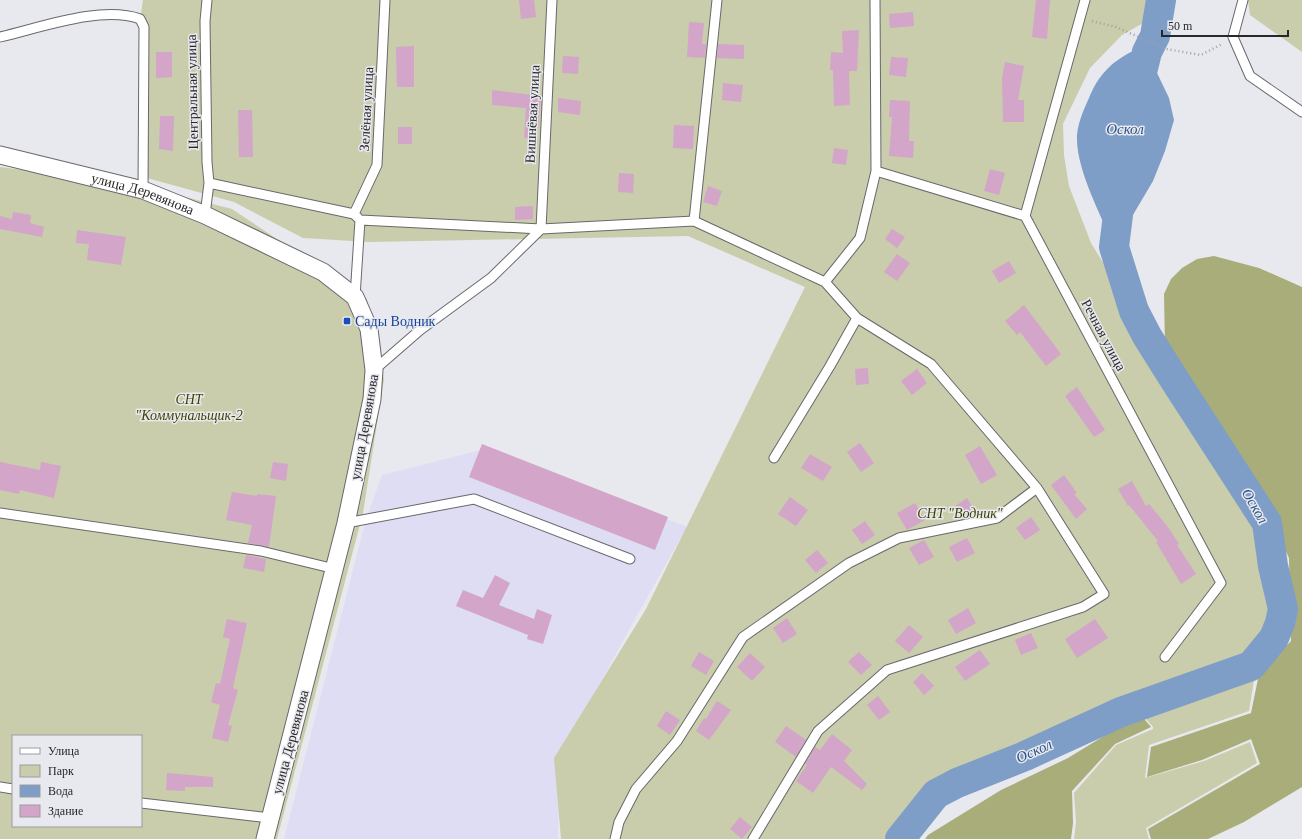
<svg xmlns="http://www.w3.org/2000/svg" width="1302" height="839" font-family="Georgia,serif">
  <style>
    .industrial { fill: #dfddf3 }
    .green { fill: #c9cdab; fill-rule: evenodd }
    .forest { fill: #a8ad7a }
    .water { fill: #7f9ec7 }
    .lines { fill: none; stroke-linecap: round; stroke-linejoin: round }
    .river { stroke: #7f9ec7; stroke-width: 30 }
    .building { fill: #d2a5c9 }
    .service-casing { stroke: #68686d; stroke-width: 11 }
    .minor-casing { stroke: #68686d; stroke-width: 19 }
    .path { stroke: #9fa0a4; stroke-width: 2.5; stroke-dasharray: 1 3; stroke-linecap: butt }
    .service { stroke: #fff; stroke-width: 9 }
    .minor { stroke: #fff; stroke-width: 17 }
    .transit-dot { fill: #1a4fb4; stroke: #e8e9ee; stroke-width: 1.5 }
    .labels { text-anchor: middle; stroke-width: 3; stroke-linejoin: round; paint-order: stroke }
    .street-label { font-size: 14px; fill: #28282a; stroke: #e8e9ee }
    .transit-label { font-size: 14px; fill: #164399; stroke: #e8e9ee; text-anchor: start }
    .park-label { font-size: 14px; font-style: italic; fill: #3d4100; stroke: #e8e9ee }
    .water-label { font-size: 15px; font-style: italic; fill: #295389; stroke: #e8e9ee }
  </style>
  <rect width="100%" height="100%" fill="#e8e9ee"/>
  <!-- industrial -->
  <path class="industrial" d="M485,449L687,527L640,610L559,758L558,839H284L366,519L382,475Z"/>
  <!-- green -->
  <path class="green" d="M143,0H1149L1145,22L1122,35L1090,68L1063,124L1064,155L1069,186L1091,243L1117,285L1123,316L1132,335L1253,528L1266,570L1274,608L1269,628L1255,645L1232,662L1119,705L955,773L929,787L888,839H561L554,758L646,609L805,287L688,236L369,242L303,238L234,202L147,178L140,20Z
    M1248,0H1302V52L1250,15Z
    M0,167L139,185L232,209L367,299L384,379L363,513L277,839H0ZM13,736H141V826H13Z
    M1255,674L1249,711L1149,745L1145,778L1204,761L1250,742L1257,763L1146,828L1149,839H1074L1076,822L1074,793L1116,745L1153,729V727L1141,713Z"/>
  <!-- forest -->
  <path class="forest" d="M1214,256L1259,268L1302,287V787L1244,822L1208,839H1151L1148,829L1260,764L1251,739L1202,760L1147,777L1151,747L1251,713L1259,674L1291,641L1289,558L1264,505L1229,438L1214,414L1181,382L1165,348L1164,294L1171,279L1182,268L1197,259Z
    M1140,714L1151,727L1115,744L1072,791L1073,823L1071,839H925L928,835L1001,790L1068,758Z"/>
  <!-- water -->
  <path class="water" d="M1131,52H1147L1169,98L1174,120L1165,151L1153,181L1114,247C1102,217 1078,173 1077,141C1076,127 1083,111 1089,98C1098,76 1110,63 1131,52Z"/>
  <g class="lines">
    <!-- river -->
    <path class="river" d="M1137,92L1147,52L1155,36L1161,0
      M900,839L936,794L957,783L1025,756L1121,712L1251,666L1274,638L1280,623L1283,609L1273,566L1267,523L1174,379L1147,336L1134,311L1114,247L1119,207"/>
  </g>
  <!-- building -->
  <path class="building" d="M519,0H534L536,17L521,19Z
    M1036,0H1050L1047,39L1032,37Z
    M913,12L914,26L890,28L889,14Z
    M689,22L704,23L702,44H706L705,58L687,57Z
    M859,30L857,71H849L850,105L834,106L833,70H830L831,52L843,53L842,31Z
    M718,44L744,45V59L717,58Z
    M414,46V87H397L396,47Z
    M156,52H172V77L156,78Z
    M563,56L579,57L578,74L562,73Z
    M891,57L908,58L906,77L889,75Z
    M1005,62L1024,66L1018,100H1024V122H1003L1002,78Z
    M723,83L743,85L741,102L722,100Z
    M492,90L541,96L537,139L524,138L526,108L492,105Z
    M558,98L581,101L580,115L558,112Z
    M890,100L910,101L909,141H914L913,158L889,156L892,117H889Z
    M238,110H252L253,157H239Z
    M160,116H174L173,151L159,149Z
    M674,125L694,126L693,149L673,148Z
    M398,127H412V144H398Z
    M834,148L848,150L846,165L832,163Z
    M990,169L1005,173L999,195L984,191Z
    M619,173L634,174L633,193L618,192Z
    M708,186L722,191L717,206L703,202Z
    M533,206V219L515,220V207Z
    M13,212L31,215L30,223L44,227L42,237L0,229V216L12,219Z
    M892,229L905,237L897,248L885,239Z
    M77,230L126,237L121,265L87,260L89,244L76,243Z
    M897,254L910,263L897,281L884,272Z
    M1009,261L1016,273L999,283L992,271Z
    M1024,305L1061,354L1046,366L1020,332L1017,335L1005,321Z
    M868,368L869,384L856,385L855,369Z
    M917,369L927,383L912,395L901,381Z
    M1077,387L1105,430L1094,437L1065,396Z
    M860,443L874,463L861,472L847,452Z
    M482,444L668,517L655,550L469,477Z
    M980,446L997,475L981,484L965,455Z
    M810,454L832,467L823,481L801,468Z
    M0,462L40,470L41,462L61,466L54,498L20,490L19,494L0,490Z
    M273,462L288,464L286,481L270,478Z
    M1064,475L1077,493L1074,494L1087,509L1076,519L1051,485Z
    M1132,481L1146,506L1149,504L1168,527L1179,544L1177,545L1196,574L1181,584L1156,542L1158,541L1129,505L1128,506L1118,489Z
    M232,492L257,496V494L276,496L269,547L248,543L252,525L226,520Z
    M790,497L808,510L796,526L778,514Z
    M967,498L975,511L963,519L954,507Z
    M915,503L925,520L907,530L897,513Z
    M1031,517L1040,530L1025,540L1016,528Z
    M865,521L875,535L862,544L852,530Z
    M967,538L975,553L957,562L949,547Z
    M924,540L934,557L919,565L909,548Z
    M817,550L828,563L816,573L805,560Z
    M246,555L266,559L264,572L243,568Z
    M495,575L510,583L499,605L534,619L537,609L552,615L543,644L527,639L528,635L456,606L463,590L483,598Z
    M968,608L976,623L956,634L948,620Z
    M787,618L797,634L783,643L773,628Z
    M227,619L247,623L233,688L238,690L228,725L232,726L228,742L212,738L220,705L211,702L216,683L220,684L230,639L223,637Z
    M1095,619L1108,638L1077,658L1065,639Z
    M909,625L923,637L909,653L895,641Z
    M1031,633L1038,648L1021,655L1015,640Z
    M980,650L990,664L965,681L955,667Z
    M699,652L714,661L706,675L691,666Z
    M859,652L872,665L861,675L848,662Z
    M750,653L765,667L752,681L737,667Z
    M922,673L934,686L924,695L913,682Z
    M878,696L890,712L879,720L867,705Z
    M717,701L731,710L709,740L696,731L704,718L706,719Z
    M666,711L680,720L670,735L657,726Z
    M786,726L806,740L796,757L775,742Z
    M832,734L852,750L844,761L867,784L862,790L831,767L813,793L796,781L807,765L805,764L815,747L820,750Z
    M167,773L213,777V787H185V791L166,790Z
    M740,817L752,827L742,839L730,829Z"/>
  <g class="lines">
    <defs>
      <path id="service" d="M1085,0L1025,216L1221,583L1165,657
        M1243,0L1233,37L1250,76L1302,112
        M0,37C40,28 101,5 140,19L144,27L143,190
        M876,171L1025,216
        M209,183L354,214L358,218
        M354,214L377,165L385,0
        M205,215L209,183L207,162L205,21L207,0
        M694,221L717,0
        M825,282L860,238L876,171L875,0
        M355,297L360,220L541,229L552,0
        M374,370L420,330L491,278L541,229L694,221L825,282L857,318L931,364L1037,488L1104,594L1083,607L887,670L818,731L753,839
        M774,458L830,366L857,318
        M0,513L261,551L335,569
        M346,523L474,499L630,559
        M0,787L13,789
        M141,803L270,818
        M615,839L619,822L636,789L677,741L743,637L849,563L899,538L997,518L1037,488"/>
      <g id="minor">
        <path id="s1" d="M0,155L143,190L205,215L323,272L355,297L369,329L374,370L372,399L346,523L265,839"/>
      </g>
    </defs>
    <!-- service casing -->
    <use href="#service" class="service-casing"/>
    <!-- minor casing -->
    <use href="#minor" class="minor-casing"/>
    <!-- path -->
    <path class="path" d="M1092,21L1116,27L1166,49L1201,55L1222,44"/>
    <!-- service -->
    <use href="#service" class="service"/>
    <!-- minor -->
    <use href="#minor" class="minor"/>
  </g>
  <!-- markers -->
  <rect class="transit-dot" x="343" y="317" width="8" height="8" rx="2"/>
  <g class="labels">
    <!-- street labels -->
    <g class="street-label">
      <text transform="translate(192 92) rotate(-91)" y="5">Центральная улица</text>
      <text transform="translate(366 109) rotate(-87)" y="5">Зелёная улица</text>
      <text transform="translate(532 114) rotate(-87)" y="5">Вишнёвая улица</text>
      <text dy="5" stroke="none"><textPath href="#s1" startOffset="148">улица Деревянова</textPath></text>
      <text transform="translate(1104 335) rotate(62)" y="5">Речная улица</text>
      <text transform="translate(364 427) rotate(-80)" y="5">улица Деревянова</text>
      <text transform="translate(290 742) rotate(-75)" y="5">улица Деревянова</text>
    </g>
    <!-- transit labels -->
    <g class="transit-label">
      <text x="355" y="326">Сады Водник</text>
    </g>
    <!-- park labels -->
    <g class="park-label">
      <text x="189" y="404">СНТ<tspan x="189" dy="16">"Коммунальщик-2</tspan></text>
      <text x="960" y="518">СНТ "Водник"</text>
    </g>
    <!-- water labels -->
    <g class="water-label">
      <text x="1125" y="134">Оскол</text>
      <text transform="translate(1255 506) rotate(60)" y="5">Оскол</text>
      <text transform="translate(1034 751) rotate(-24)" y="5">Оскол</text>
    </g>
  </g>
  <!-- legend -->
  <rect x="12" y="735" width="130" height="92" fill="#e8e9ee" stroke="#9b9ca0"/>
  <rect x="20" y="748" width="20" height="6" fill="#ffffff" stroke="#9b9ca0"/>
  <text x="48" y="755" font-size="12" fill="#28282a">Улица</text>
  <rect x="20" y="765" width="20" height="12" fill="#c9cdab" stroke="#9b9ca0"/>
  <text x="48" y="775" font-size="12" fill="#28282a">Парк</text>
  <rect x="20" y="785" width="20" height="12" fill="#7f9ec7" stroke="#9b9ca0"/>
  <text x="48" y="795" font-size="12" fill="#28282a">Вода</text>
  <rect x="20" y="805" width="20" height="12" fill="#d2a5c9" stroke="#9b9ca0"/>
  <text x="48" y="815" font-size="12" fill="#28282a">Здание</text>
  <!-- scale -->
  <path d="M1162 30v6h126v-6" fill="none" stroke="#28282a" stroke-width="2"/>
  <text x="1168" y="30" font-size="12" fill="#28282a" stroke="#e8e9ee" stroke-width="3" paint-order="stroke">50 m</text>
</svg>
